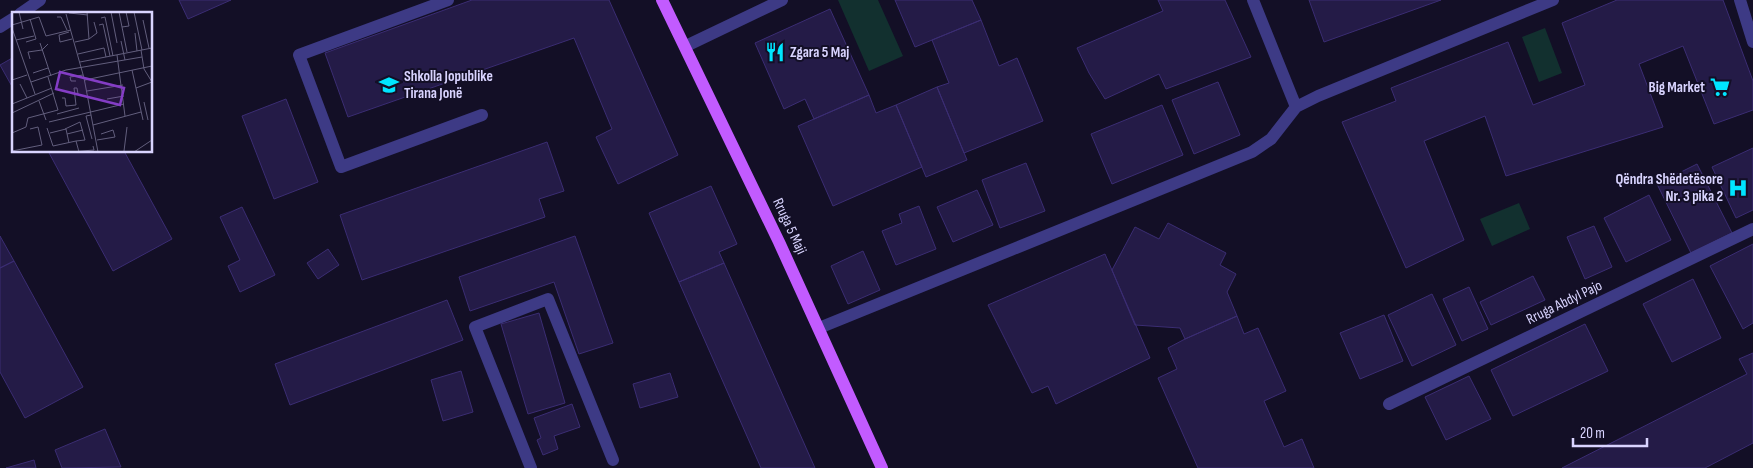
<svg xmlns="http://www.w3.org/2000/svg" width="1753" height="468" font-family="'Sofia Sans Condensed',sans-serif">
  <style>
    .green { fill: #12302f }
    .building { fill: #241b47; stroke: #3b2d73 }
    .lines { fill: none; stroke-linecap: round; stroke-linejoin: round }
    .minor { stroke: #3d3a85; stroke-width: 12 }
    .major { stroke: #c25bff; stroke-width: 12 }
    .labels { text-anchor: middle; stroke-width: 4; stroke-linejoin: round; paint-order: stroke }
    .poi-label { font-size: 15px; font-weight: bold; fill: #d9d4ff; stroke: #130f26; text-anchor: start }
    .street-label { font-size: 15px; fill: #d9d4ff; stroke: #130f26 }
    .inset-road { fill: none; stroke: #625e7d; stroke-width: 1 }
    .view { fill: #843dc5; fill-opacity: 0.15; stroke: #843dc5; stroke-width: 2.5 }
    .inset-edge { fill: none; stroke: #d9d4ff; stroke-width: 2.5 }
  </style>
  <rect width="100%" height="100%" fill="#130f26"/>
  <!-- green -->
  <path class="green" d="M838,0H878L903,56L869,71Z
    M1545,28L1562,73L1539,82L1522,37Z
    M1519,203L1530,229L1492,246L1480,219Z"/>
  <!-- building -->
  <path class="building" d="M179,0H231L188,19Z
    M472,0H609L678,155L618,184L596,137L612,129L574,38L348,117L325,53Z
    M895,0H972L981,20L915,47Z
    M1158,0H1225L1251,57L1166,89L1159,74L1105,99L1089,73L1077,48L1163,11Z
    M1309,0H1441L1324,42Z
    M1617,0H1723L1753,81V110L1714,124L1683,46L1639,64L1663,127L1506,176L1485,116L1424,141L1464,240L1406,268L1342,122L1396,101L1391,88L1508,42L1533,105L1585,85L1562,23Z
    M830,9L869,95L814,119L805,99L784,109L755,43Z
    M981,20L999,66L1017,58L1043,121L964,153L937,87L949,83L932,40Z
    M14,57V90L0,65Z
    M1218,82L1240,135L1194,154L1172,100Z
    M937,87L967,160L926,177L896,105Z
    M869,95L876,113L896,105L922,167L833,206L798,126Z
    M286,99L318,182L274,199L242,116Z
    M1162,105L1183,155L1112,184L1091,134Z
    M547,142L564,191L539,199L545,217L362,280L340,215Z
    M1753,148V210L1736,218L1712,167Z
    M48,151H124L172,239L113,271Z
    M1026,163L1045,211L1000,228L982,180Z
    M1697,164L1732,233L1691,253L1657,184Z
    M711,186L737,244L719,252L724,263L679,282L649,213Z
    M977,190L993,225L953,242L937,207Z
    M1649,195L1671,240L1626,262L1604,218Z
    M919,206L936,249L896,265L882,231L902,223L899,214Z
    M242,207L275,275L240,292L228,266L240,260L220,217Z
    M1168,223L1226,253L1220,265L1236,274L1227,292L1237,316L1185,339L1180,328L1135,325L1112,270L1135,227L1159,239Z
    M1594,226L1612,267L1585,279L1567,237Z
    M0,236L14,261L0,268Z
    M575,236L613,343L579,354L554,282L470,311L459,277Z
    M1753,244V323L1743,329L1710,266Z
    M328,249L339,265L318,279L307,263Z
    M863,251L880,290L848,304L831,266Z
    M1105,254L1150,358L1056,404L1048,386L1032,393L988,305Z
    M14,261L83,387L25,418L0,372V268Z
    M724,263L815,468H761L679,282Z
    M1533,276L1545,300L1491,325L1480,302Z
    M1693,279L1721,338L1672,362L1643,304Z
    M1469,287L1488,329L1462,341L1443,299Z
    M1432,294L1456,345L1412,366L1388,315Z
    M447,300L463,340L290,405L275,364Z
    M539,313L565,403L528,414L501,324Z
    M1384,315L1403,361L1360,379L1340,333Z
    M1237,316L1244,334L1258,328L1286,391L1264,401L1284,447L1302,439L1314,468H1198L1158,378L1177,369L1168,348L1185,339Z
    M1585,324L1608,371L1513,416L1491,370Z
    M1753,353V443L1705,468H1562L1747,374L1739,359Z
    M461,371L473,412L443,421L431,380Z
    M670,373L678,397L640,408L633,384Z
    M1469,376L1491,419L1446,440L1425,397Z
    M572,404L580,427L554,436L558,449L543,455L537,440L541,438L534,418Z
    M105,429L121,467L62,468L55,450Z
    M34,460L36,468H6Z"/>
  <g class="lines">
    <!-- minor -->
    <path class="minor" d="M448,0L299,55L341,167L482,115
      M1253,0L1296,107
      M1740,0L1753,42
      M20,14L40,0
      M0,27L14,18
      M686,46L782,0
      M819,328L1252,152L1271,139L1296,107L1318,96L1553,0
      M1389,404L1753,229
      M531,468L475,327L548,299L613,460"/>
    <!-- major -->
    <path class="major" d="M662,0L779,242L882,468"/>
  </g>
  <!-- icons -->
  <defs>
    <symbol id="restaurant-bare" viewBox="-9 -9 18 18"><path d="M-5-6h1v4h1v-4h1v4h1v-4h1v5L-1.5 .5V6h-2V.5L-5-1ZM5-6V6H3V1.5H1.5Q1.5-4 5-6Z" fill="#00e5ff" stroke="#130f26" stroke-width="2.5" paint-order="stroke"/></symbol>
    <symbol id="school-bare" viewBox="-9 -9 18 18"><path d="M0-5L7-2L0 1L-7-2ZM-4 1L0 2.5L4 1V4Q0 6-4 4Z" fill="#00e5ff" stroke="#130f26" stroke-width="2.5" paint-order="stroke"/></symbol>
    <symbol id="supermarket-bare" viewBox="-9 -9 18 18"><path d="M-6-5.5h2.5l.6 2H6L4.5 2H-2.5L-4.4-4H-6ZM-1.5 3.2a1.3 1.3 0 1 0 .1 0ZM3 3.2a1.3 1.3 0 1 0 .1 0Z" fill="#00e5ff" stroke="#130f26" stroke-width="2.5" paint-order="stroke"/></symbol>
    <symbol id="hospital-bare" viewBox="-9 -9 18 18"><path d="M-5-5h3v3.5h4V-5h3V5h-3V1.5h-4V5h-3Z" fill="#00e5ff" stroke="#130f26" stroke-width="2.5" paint-order="stroke"/></symbol>
  </defs>
  <g fill-rule="evenodd">
    <use href="#restaurant-bare" x="761" y="38" width="28" height="28"/>
    <use href="#school-bare" x="375" y="71" width="28" height="28"/>
    <use href="#supermarket-bare" x="1706" y="73" width="28" height="28"/>
    <use href="#hospital-bare" x="1724" y="174" width="28" height="28"/>
  </g>
  <g class="labels">
    <!-- poi labels -->
    <g class="poi-label">
      <text x="790" y="57">Zgara 5 Maj</text>
      <text x="404" y="81">Shkolla Jopublike<tspan x="404" dy="17">Tirana Jonë</tspan></text>
      <text x="1705" y="92" text-anchor="end">Big Market</text>
      <text x="1723" y="184" text-anchor="end">Qëndra Shëdetësore<tspan x="1723" dy="17">Nr. 3 pika 2</tspan></text>
    </g>
    <!-- street labels -->
    <g class="street-label">
      <text transform="translate(790 226) rotate(65)" y="5">Rruga 5 Maji</text>
      <text transform="translate(1564 302) rotate(-26)" y="5">Rruga Abdyl Pajo</text>
    </g>
  </g>
  <!-- overview -->
  <g transform="translate(12 12)">
    <rect width="140" height="140" fill="#130f26"/>
    <path class="inset-road" d="M7,0L11,17M99,0L105,31M107,0L115,40M122,0L130,38M57,1L76,3M54,2L72,66L86,140M45,5H49L55,18M89,6L93,5L101,44M131,8L137,36M0,13L27,5L34,24L59,18M87,13L91,12L98,44M110,15L117,14L114,0M0,16L23,82M57,20L47,23L48,30L60,27M123,21L125,39M77,27L85,21L82,10M4,28L22,24M109,29L113,48M14,30L24,27L18,7M63,30L77,27L75,0M28,31L39,64M129,38L132,57L140,70M66,42L92,36L94,45M105,43L113,104M18,47L16,40L30,38L36,32M68,50L140,36M120,58L131,108M21,61L36,56M0,68L15,63M73,68L140,54M64,69H59L58,65L71,63M19,70L54,58L130,45M8,72L15,86M124,76L140,70M75,79L111,73M50,86H53L54,94L64,93L62,76H65L66,82M95,87L112,84M27,89L34,108M132,90L136,108M0,92L40,76M0,101L42,81M45,102L67,96M79,103L74,104L80,127M37,110L112,92M81,113L129,100M35,116L41,134L64,129L67,140M53,117L68,110L73,128L64,129M0,121L14,115L16,106L46,98L36,65M38,121L54,117L57,131M55,122L71,118M85,128L103,125L101,118L89,122M0,139L30,133L26,115L18,117M112,139L115,115M58,140L82,138L81,134M99,140H115M122,140L140,128"/>
    <path class="view" d="M48,60L112,76L108,93L44,77Z"/>
    <rect width="140" height="140" class="inset-edge"/>
  </g>
  <!-- scale -->
  <path d="M1573 438v8h74v-8" fill="none" stroke="#d9d4ff" stroke-width="2.5"/>
  <text x="1580" y="438" font-size="15" fill="#d9d4ff" stroke="#130f26" stroke-width="4" paint-order="stroke">20 m</text>
</svg>
